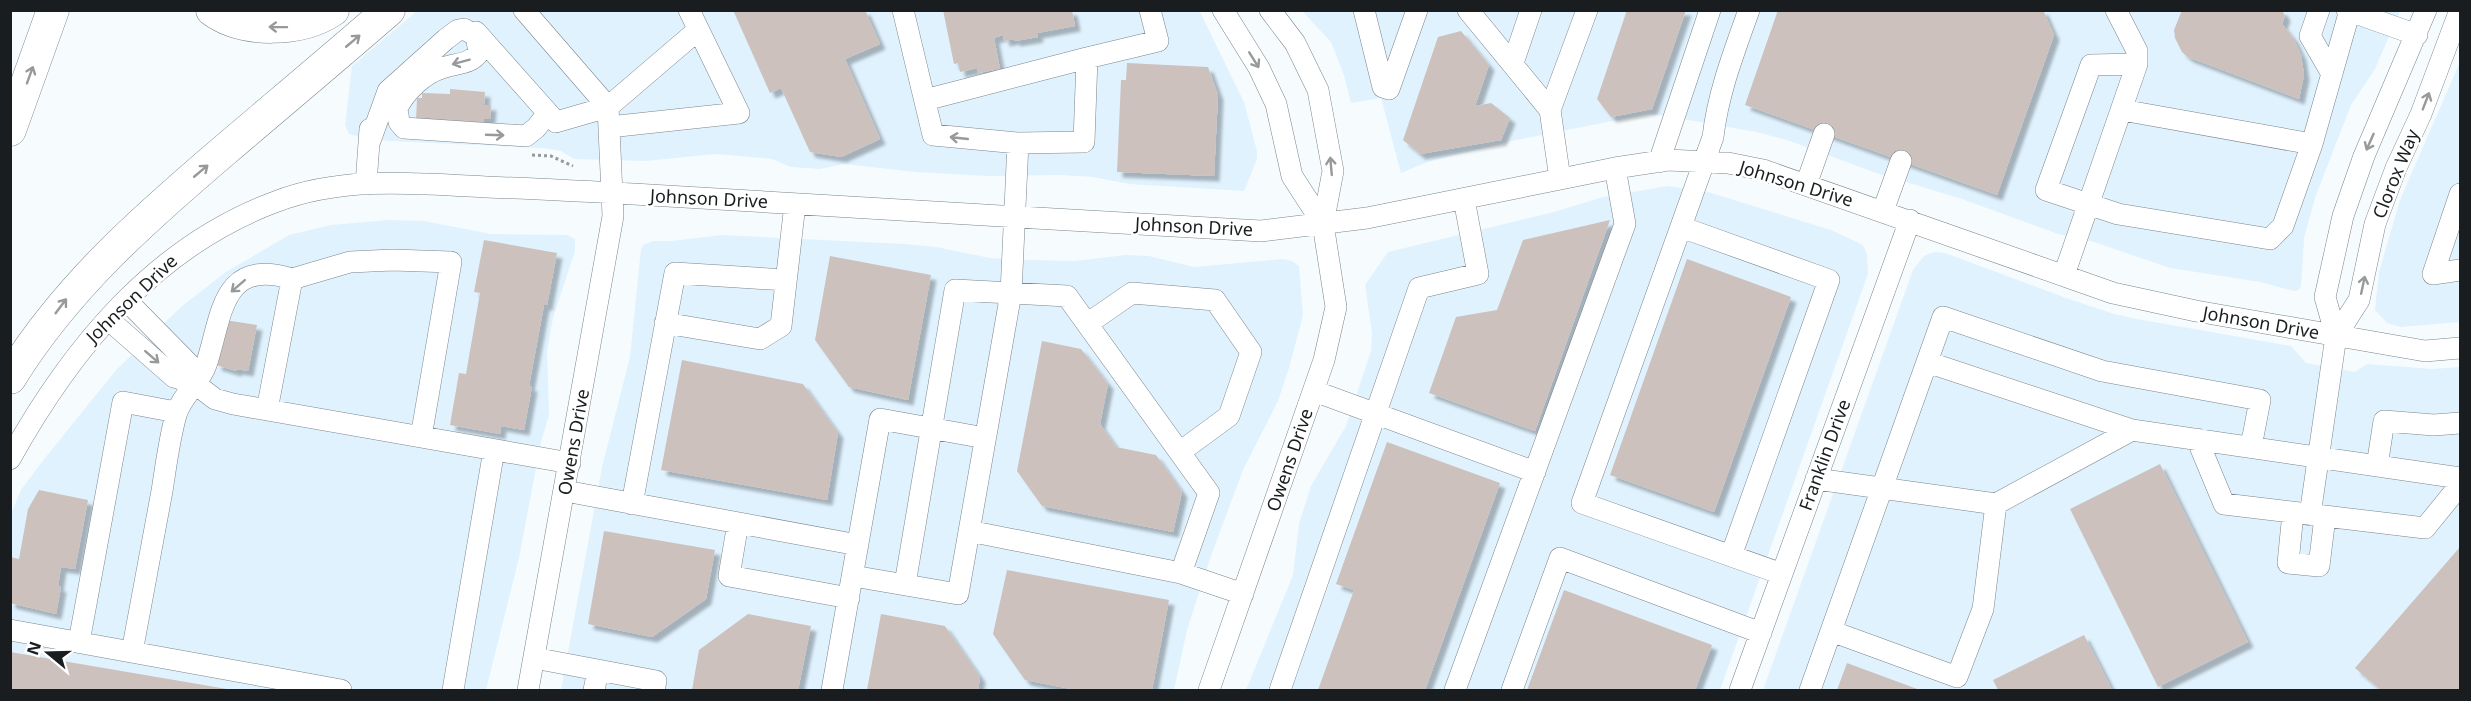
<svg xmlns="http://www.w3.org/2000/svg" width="2471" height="701" font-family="'Noto Sans',sans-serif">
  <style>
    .built { fill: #e0f2fe }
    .building { fill: #cdc1bd; filter: url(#shadow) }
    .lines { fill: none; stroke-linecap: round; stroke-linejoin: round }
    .minor-casing { stroke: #7b858c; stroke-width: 22 }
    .highway-casing { stroke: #7b858c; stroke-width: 33 }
    .path { stroke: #94999b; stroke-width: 3; stroke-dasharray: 3 3; stroke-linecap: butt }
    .minor { stroke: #fff; stroke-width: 21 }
    .highway { stroke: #fff; stroke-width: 32 }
    .oneway { stroke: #98999a }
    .labels { text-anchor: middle; stroke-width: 5; stroke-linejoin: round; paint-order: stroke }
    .street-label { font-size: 18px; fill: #191d1f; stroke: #fff }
  </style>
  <defs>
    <filter id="shadow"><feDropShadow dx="5.5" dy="5.5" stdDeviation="1.5" flood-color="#0004"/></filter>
  </defs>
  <rect width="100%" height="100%" fill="#f6fbfe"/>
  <!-- built -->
  <path class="built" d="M1199,10L1244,102L1257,151V159L1244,191L1129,184L1093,177L1061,175L988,176L916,172L844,164L820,169L791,167L772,159L716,154L645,161L574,159L561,151L543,148L389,141L360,137L349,134L345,125L352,66L417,11Z
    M1302,11H2400L2375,69L2351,105L2316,195L2304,238L2301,286L2299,290L2294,291L2260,282L2170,268L2094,242L2058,234L1962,199L1876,173L1790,141L1756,132L1666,116L1648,114L1512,141L1427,162L1401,173L1381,98L1351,103L1344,75L1331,42Z
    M2460,62V322L2401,327L2387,323L2375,310L2379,272L2400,200Z
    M1668,186L1708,192L1831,230L1863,245L1867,255L1868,274L1720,690H1246L1293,575L1299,524L1311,486L1346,426L1371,351L1372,333L1365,285L1388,252L1554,212L1603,197Z
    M389,220L424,221L491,234L567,235L575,239V251L553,318L547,352L549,415L541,442L519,558L486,690H11L10,516L21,490L41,463L116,370L182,306L226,272L289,235L331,225Z
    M722,235L905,244L936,247L990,258L1027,260L1074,261L1126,255L1149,256L1194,267L1283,259L1292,261L1299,266L1303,315L1289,368L1278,401L1243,470L1212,553L1187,630L1174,690H561L602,467L630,357L641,249L643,245L653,241H672Z
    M1934,252L1945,253L2069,299L2114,314L2137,319L2291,346L2306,363L2355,372L2367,364L2432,369L2460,367V690H1763L1913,270L1924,256Z"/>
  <!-- building -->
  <path class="building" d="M733,10H865L880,44L845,59L880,139L841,157L810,152L781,88L770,93Z
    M943,10H1072L1075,26L1037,33L1038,37L1015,41L1014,39L1004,41L1003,35L994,38L1000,69L978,73L977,68L960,72L958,63L954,64Z
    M1627,10H1686L1652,109L1611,117L1597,99Z
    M1778,10H2043L2054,35L1997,195L1745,105Z
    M2182,10H2282L2285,16L2282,24L2293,38L2301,55L2304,75L2299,99L2188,57L2182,52L2175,38L2174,30Z
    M1461,31L1489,65L1475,106L1491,103L1510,118L1501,140L1420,154L1403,140L1438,37Z
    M1127,63L1208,67L1218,95L1214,176L1117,172L1121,80H1126Z
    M450,89L485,92L484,105H491L490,119H484L483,130L416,121L417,98H422V93L450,94Z
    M1610,220L1535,431L1429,393L1456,317L1497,310L1523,240Z
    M484,240L557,253L547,305H544L529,386H532L524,430L501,426L500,434L450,425L459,373L466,374L480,293L474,292Z
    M830,256L931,275L908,400L849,387L815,340Z
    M1687,259L1791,297L1714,512L1610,475Z
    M225,320L257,325L248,371L237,369L236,371L216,365Z
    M1042,341L1081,349L1108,384L1100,424L1116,447L1156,455L1182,492L1173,532L1042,506L1017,471Z
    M682,360L803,384L838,433L827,500L661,470Z
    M1387,442L1500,483L1425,690H1318L1354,590L1336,584Z
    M2160,464L2248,642L2158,687L2070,509Z
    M39,490L88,500L75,569L61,567L58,586L61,587L56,614L10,603V557L19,559L28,509Z
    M604,531L715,550L706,599L652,637L588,624Z
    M2460,547V690H2381L2355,668Z
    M1007,570L1169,600L1152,690H1076L1025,680L993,634Z
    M1564,590L1712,645L1695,690H1527Z
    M748,614L811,626L798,690H692L699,650Z
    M881,614L945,626L980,677L978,690H867Z
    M2084,635L2112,690H1998L1993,680Z
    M10,652L227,689V690H10Z
    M1847,663L1920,690H1837Z"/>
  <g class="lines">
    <defs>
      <path id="minor" d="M524,10L608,107L613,216L528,690
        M903,10L933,135L1018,143L1084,142L1087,58L1158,41L1150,10
        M1223,10L1259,68L1276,104L1292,176L1323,224
        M1364,10L1383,87L1389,89L1417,10
        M1468,10L1550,110L1587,10
        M1749,10C1734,52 1718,93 1713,137L1582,503L1782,574
        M2319,10L2310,36L2332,74
        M2347,10L2417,35
        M476,32L556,122L608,107L698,30
        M1513,63L1531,10
        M2137,64L2091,65L2046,190L2118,214L2270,239L2283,226L2312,144L2350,10
        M925,100L1087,58
        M1550,110L1560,179
        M2122,110L2312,144
        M609,127L739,113L689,10
        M370,141L388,91L446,39L458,30L464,29L476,36L479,52C471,65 455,63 442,68C423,74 406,91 397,108L399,122L404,128L526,136L536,128L548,113
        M1659,162L1710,10
        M366,184L370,129
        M1806,185L1824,134
        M2460,194L2433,274L2460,270
        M1883,211L1901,161
        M1681,227L1829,280L1731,556
        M2064,275L2137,64V51L2116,10
        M108,319L174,377L194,383L189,364L127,301
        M665,323L760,339L781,326L795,204
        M1087,324L1132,293L1215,300L1251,352L1229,416L1180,452
        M2336,336L2359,300L2375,224L2396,168L2421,114L2460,10
        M1927,362L2132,430L2460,478
        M194,383L215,399L233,404L570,463
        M1314,391L1535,472
        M267,410L292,279L350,262L393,260L451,262L421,437
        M2197,439L2224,504L2425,528L2460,485
        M10,459C71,349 154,247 275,202C342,176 415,183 486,187C541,189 596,192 650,195C854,208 1057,219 1261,231L1367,218L1615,168L1668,160L1728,163L1763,170L2113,293L2196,311L2425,351L2460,348
        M2377,466L2384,421L2434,425L2460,423
        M1816,479L1996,504L2132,430
        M565,491L858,545
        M632,504L675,273L786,280
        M2293,513L2288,563L2319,566L2325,517
        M2310,515L2336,336L2325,297L2343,216L2364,156L2426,10
        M738,523L729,576L849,598
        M969,531L1181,573L1243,594
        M853,576L958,594L1011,293L1018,143
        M905,584L955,290L1067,296L1209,493L1181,573
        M10,630L341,690
        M1831,631L1957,677L1983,609L1996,504
        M79,642L123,402L176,412
        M132,652C142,598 152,545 162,491C166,466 169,440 176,415C181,396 200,383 206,365C222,319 220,256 292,279
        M534,658L656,681L654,690
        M453,690L494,450
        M594,690L598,671
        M832,690L880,419L985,438
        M1209,690L1324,360L1336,307L1323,224L1333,171L1318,90L1295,43L1270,10
        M1280,690L1419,288L1478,274L1464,199
        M1455,690L1625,224L1615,168
        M1512,690L1560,558L1761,633
        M1740,690L1910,220
        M1810,690L1943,317L2102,371L2260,400L2251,447"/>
      <path id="highway" d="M212,10C243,33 301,32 333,10
        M10,130L53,10
        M10,378C67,286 144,219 226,149C280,103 335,57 389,10"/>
    </defs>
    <!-- minor casing -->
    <use href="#minor" class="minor-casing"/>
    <!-- highway casing -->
    <use href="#highway" class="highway-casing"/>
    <!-- path -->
    <path class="path" d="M532,155L551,156L573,166"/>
    <!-- minor -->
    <use href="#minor" class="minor"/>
    <!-- highway -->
    <use href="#highway" class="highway"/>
  </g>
  <!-- one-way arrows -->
  <defs><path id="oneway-shaft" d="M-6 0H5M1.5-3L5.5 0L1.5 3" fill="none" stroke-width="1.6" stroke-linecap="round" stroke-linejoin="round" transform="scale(1.5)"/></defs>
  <g class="oneway">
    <use href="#oneway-shaft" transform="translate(278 27) rotate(-179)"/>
    <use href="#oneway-shaft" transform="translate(353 41) rotate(-40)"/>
    <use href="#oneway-shaft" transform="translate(1254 60) rotate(58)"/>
    <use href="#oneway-shaft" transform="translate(461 62) rotate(165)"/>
    <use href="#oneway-shaft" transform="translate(30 75) rotate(-70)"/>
    <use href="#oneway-shaft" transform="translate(2426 101) rotate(-69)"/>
    <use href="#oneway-shaft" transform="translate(495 135) rotate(2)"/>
    <use href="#oneway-shaft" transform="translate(959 138) rotate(-174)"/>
    <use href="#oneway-shaft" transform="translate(2370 142) rotate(114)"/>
    <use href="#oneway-shaft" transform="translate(1331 166) rotate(-95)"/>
    <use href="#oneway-shaft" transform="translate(201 171) rotate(-40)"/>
    <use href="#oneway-shaft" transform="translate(2363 285) rotate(-78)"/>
    <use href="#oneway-shaft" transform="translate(238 286) rotate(139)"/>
    <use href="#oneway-shaft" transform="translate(61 306) rotate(-53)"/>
    <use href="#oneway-shaft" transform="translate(152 357) rotate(41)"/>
  </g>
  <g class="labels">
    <!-- street labels -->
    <g class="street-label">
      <text transform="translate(2396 174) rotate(-68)" y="6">Clorox Way</text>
      <text transform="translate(1796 184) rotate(17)" y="6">Johnson Drive</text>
      <text transform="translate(709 199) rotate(3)" y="6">Johnson Drive</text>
      <text transform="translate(1194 227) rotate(3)" y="6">Johnson Drive</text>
      <text transform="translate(132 299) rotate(-44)" y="6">Johnson Drive</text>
      <text transform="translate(2261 323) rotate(10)" y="6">Johnson Drive</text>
      <text transform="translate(574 442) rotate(-80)" y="6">Owens Drive</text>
      <text transform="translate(1825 455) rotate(-70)" y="6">Franklin Drive</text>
      <text transform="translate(1290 460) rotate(-71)" y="6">Owens Drive</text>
    </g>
  </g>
  <!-- border -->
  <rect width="2471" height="701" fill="none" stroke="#191d1f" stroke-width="24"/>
  <!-- north arrow -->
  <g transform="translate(48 653) rotate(289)" stroke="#ffffff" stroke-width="4.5" paint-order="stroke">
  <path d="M0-4.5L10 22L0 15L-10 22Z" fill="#191d1f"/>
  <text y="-9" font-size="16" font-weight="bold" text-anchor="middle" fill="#191d1f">N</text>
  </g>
</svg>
